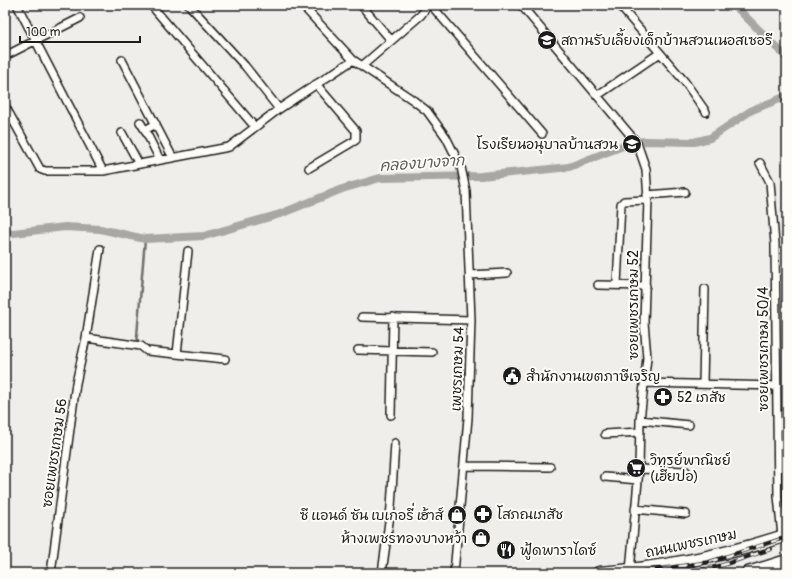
<svg xmlns="http://www.w3.org/2000/svg" width="792" height="578" font-family="Pangolin,'Playpen Sans Thai',sans-serif">
  <style>
    .lines { fill: none; stroke-linecap: round; stroke-linejoin: round }
    .stream { stroke: #706f6d; stroke-width: 2.5 }
    .canal { stroke: #a8a7a3; stroke-width: 8 }
    .street-casing { stroke: #1c1c1c; stroke-width: 10 }
    .primary-casing { stroke: #1c1c1c; stroke-width: 15 }
    .street { stroke: #fdfcf7; stroke-width: 7 }
    .primary { stroke: #fdfcf7; stroke-width: 12 }
    .rail-casing { stroke: #1c1c1c; stroke-width: 4 }
    .rail { stroke: #fdfcf7; stroke-width: 2.5; stroke-dasharray: 8; stroke-linecap: butt }
    .labels { text-anchor: middle; stroke-width: 4; stroke-linejoin: round; paint-order: stroke }
    .poi-label { font-size: 14px; fill: #1c1c1c; stroke: #fdfcf7; text-anchor: start }
    .street-label { font-size: 14px; fill: #1c1c1c; stroke: #fdfcf7 }
    .water-label { font-size: 15px; font-style: italic; fill: #5b5b59; stroke: #fdfcf7 }
  </style>
  <rect width="100%" height="100%" fill="#f0eeea"/>
  <filter id="ink" filterUnits="userSpaceOnUse"><feTurbulence type="fractalNoise" baseFrequency=".025" numOctaves="2"/><feDisplacementMap in="SourceGraphic" scale="8" xChannelSelector="R" yChannelSelector="G"/><feConvolveMatrix kernelMatrix="1 2 1 2 8 2 1 2 1" color-interpolation-filters="sRGB"/></filter>
  <g filter="url(#ink)">
    <g class="lines">
      <!-- stream -->
      <path class="stream" d="M139,345L137,336L145,239"/>
      <!-- canal -->
      <path class="canal" d="M734,5L787,58
        M5,234L65,227L100,229L145,239L204,236L280,214L342,189L380,178L481,176L531,171L569,167L628,144L645,141L694,142L710,138L752,110L787,96"/>
      <defs>
        <path id="street" d="M17,5L103,171
          M151,5L255,127
          M189,5L245,66L279,109
          M302,5L353,60L413,100L427,111L446,137L461,167L466,191L471,320L468,418L454,573
          M361,5L391,40
          M431,5L542,134
          M521,5L637,143L646,169L648,200L644,322L647,358L640,420L639,469L630,571
          M619,5L685,82L706,112
          M5,56L80,18
          M122,60L173,158
          M362,66L421,15L428,5
          M598,95L660,53
          M5,106L40,169L45,171H103L229,147L279,109L353,60
          M140,122L145,130
          M156,124L145,130L160,160
          M122,133L139,164
          M760,163L770,182L775,244L778,496L782,536
          M309,168L356,140V131L316,84
          M647,195L685,192
          M470,275L507,273
          M598,285L646,286
          M617,285L621,204L624,201L648,200
          M362,317L471,320
          M86,338L141,346L147,351L225,359
          M358,350L432,352
          M177,354L188,251
          M645,383L777,386
          M703,384L705,289
          M391,415L393,317
          M640,420L689,425
          M605,434L640,432
          M464,466L550,467
          M639,469L686,471
          M605,477L638,480
          M635,509L686,514
          M51,573L76,383L86,338L100,249
          M382,573L391,507L395,443"/>
        <path id="primary" d="M599,573C663,568 727,555 787,535
          M748,573L787,561"/>
      </defs>
      <!-- street casing -->
      <use href="#street" class="street-casing"/>
      <!-- primary casing -->
      <use href="#primary" class="primary-casing"/>
      <!-- street -->
      <use href="#street" class="street"/>
      <!-- primary -->
      <use href="#primary" class="primary"/>
      <defs>
        <path id="rail" d="M631,573L709,562L787,537
          M689,573L723,565L771,549"/>
      </defs>
      <!-- rail casing -->
      <use href="#rail" class="rail-casing"/>
      <!-- rail -->
      <use href="#rail" class="rail"/>
    </g>
  </g>
  <!-- icons -->
  <defs>
    <symbol id="school-disc" viewBox="-11 -11 22 22"><circle r="9.5" fill="#1c1c1c" stroke="#fdfcf7"/><path d="M0-5L7-2L0 1L-7-2ZM-4 1L0 2.5L4 1V4Q0 6-4 4Z" fill="#fff"/></symbol>
    <symbol id="civic-disc" viewBox="-11 -11 22 22"><circle r="9.5" fill="#1c1c1c" stroke="#fdfcf7"/><path d="M-.6-6.5H3V-4.5H.6V-3L4-1V1h2V6H-6V1h2V-1L-.6-3ZM-1.2 2.5V6h2.4V2.5Z" fill="#fff"/></symbol>
    <symbol id="pharmacy-disc" viewBox="-11 -11 22 22"><circle r="9.5" fill="#1c1c1c" stroke="#fdfcf7"/><path d="M-2-6h4v4h4v4h-4v4h-4v-4h-4v-4h4Z" fill="#fff"/></symbol>
    <symbol id="supermarket-disc" viewBox="-11 -11 22 22"><circle r="9.5" fill="#1c1c1c" stroke="#fdfcf7"/><path d="M-6-5.5h2.5l.6 2H6L4.5 2H-2.5L-4.4-4H-6ZM-1.5 3.2a1.3 1.3 0 1 0 .1 0ZM3 3.2a1.3 1.3 0 1 0 .1 0Z" fill="#fff"/></symbol>
    <symbol id="shop-disc" viewBox="-11 -11 22 22"><circle r="9.5" fill="#1c1c1c" stroke="#fdfcf7"/><path d="M-5-2.5h2.3a2.7 3.5 0 0 1 5.4 0H5L5.5 6h-11ZM-1.5-2.5h3a1.5 2.3 0 0 0-3 0Z" fill="#fff"/></symbol>
    <symbol id="restaurant-disc" viewBox="-11 -11 22 22"><circle r="9.5" fill="#1c1c1c" stroke="#fdfcf7"/><path d="M-5-6h1v4h1v-4h1v4h1v-4h1v5L-1.5 .5V6h-2V.5L-5-1ZM5-6V6H3V1.5H1.5Q1.5-4 5-6Z" fill="#fff"/></symbol>
  </defs>
  <g fill-rule="evenodd">
    <use href="#school-disc" x="536" y="29" width="22" height="22"/>
    <use href="#school-disc" x="621" y="133" width="22" height="22"/>
    <use href="#civic-disc" x="501" y="365" width="22" height="22"/>
    <use href="#pharmacy-disc" x="652" y="386" width="22" height="22"/>
    <use href="#supermarket-disc" x="625" y="457" width="22" height="22"/>
    <use href="#pharmacy-disc" x="472" y="503" width="22" height="22"/>
    <use href="#shop-disc" x="446" y="504" width="22" height="22"/>
    <use href="#shop-disc" x="470" y="527" width="22" height="22"/>
    <use href="#restaurant-disc" x="495" y="539" width="22" height="22"/>
  </g>
  <g class="labels">
    <!-- poi labels -->
    <g class="poi-label">
      <text x="561" y="45">สถานรับเลี้ยงเด็กบ้านสวนเนอสเซอรี</text>
      <text x="618" y="149" text-anchor="end">โรงเรียนอนุบาลบ้านสวน</text>
      <text x="526" y="381">สำนักงานเขตภาษีเจริญ</text>
      <text x="677" y="402">52 เภสัช</text>
      <text x="650" y="465">วิทูรย์พาณิชย์<tspan x="650" dy="16">(เฮียปอ)</tspan></text>
      <text x="497" y="519">โสภณเภสัช</text>
      <text x="443" y="520" text-anchor="end">ซี แอนด์ ซัน เบเกอรี่ เฮ้าส์</text>
      <text x="467" y="543" text-anchor="end">ห้างเพชรทองบางหว้า</text>
      <text x="520" y="555">ฟู้ดพาราไดซ์</text>
    </g>
    <!-- street labels -->
    <g class="street-label">
      <text transform="translate(633 305) rotate(-90)" y="5">ซอยเพชรเกษม 52</text>
      <text transform="translate(763 349) rotate(-90)" y="5">ซอยเพชรเกษม 50/4</text>
      <text transform="translate(457 369) rotate(-88)" y="5">เพชรเกษม 54</text>
      <text transform="translate(54 453) rotate(-82)" y="5">ซอยเพชรเกษม 56</text>
      <text transform="translate(691 543) rotate(-12)" y="5">ถนนเพชรเกษม</text>
    </g>
    <!-- water labels -->
    <g class="water-label">
      <text transform="translate(422 163) rotate(-4)" y="5">คลองบางจาก</text>
    </g>
  </g>
  <!-- margin -->
  <rect width="792" height="578" fill="none" stroke="#fdfcf7" stroke-width="20"/>
  <rect x="10" y="10" width="772" height="558" fill="none" stroke="#1c1c1c" stroke-width="1.5" filter="url(#ink)"/>
  <!-- scale -->
  <path d="M20 36v6h120v-6" fill="none" stroke="#1c1c1c" stroke-width="2"/>
  <text x="26" y="36" font-size="12" fill="#1c1c1c" stroke="#fdfcf7" stroke-width="3" paint-order="stroke">100 m</text>
</svg>
